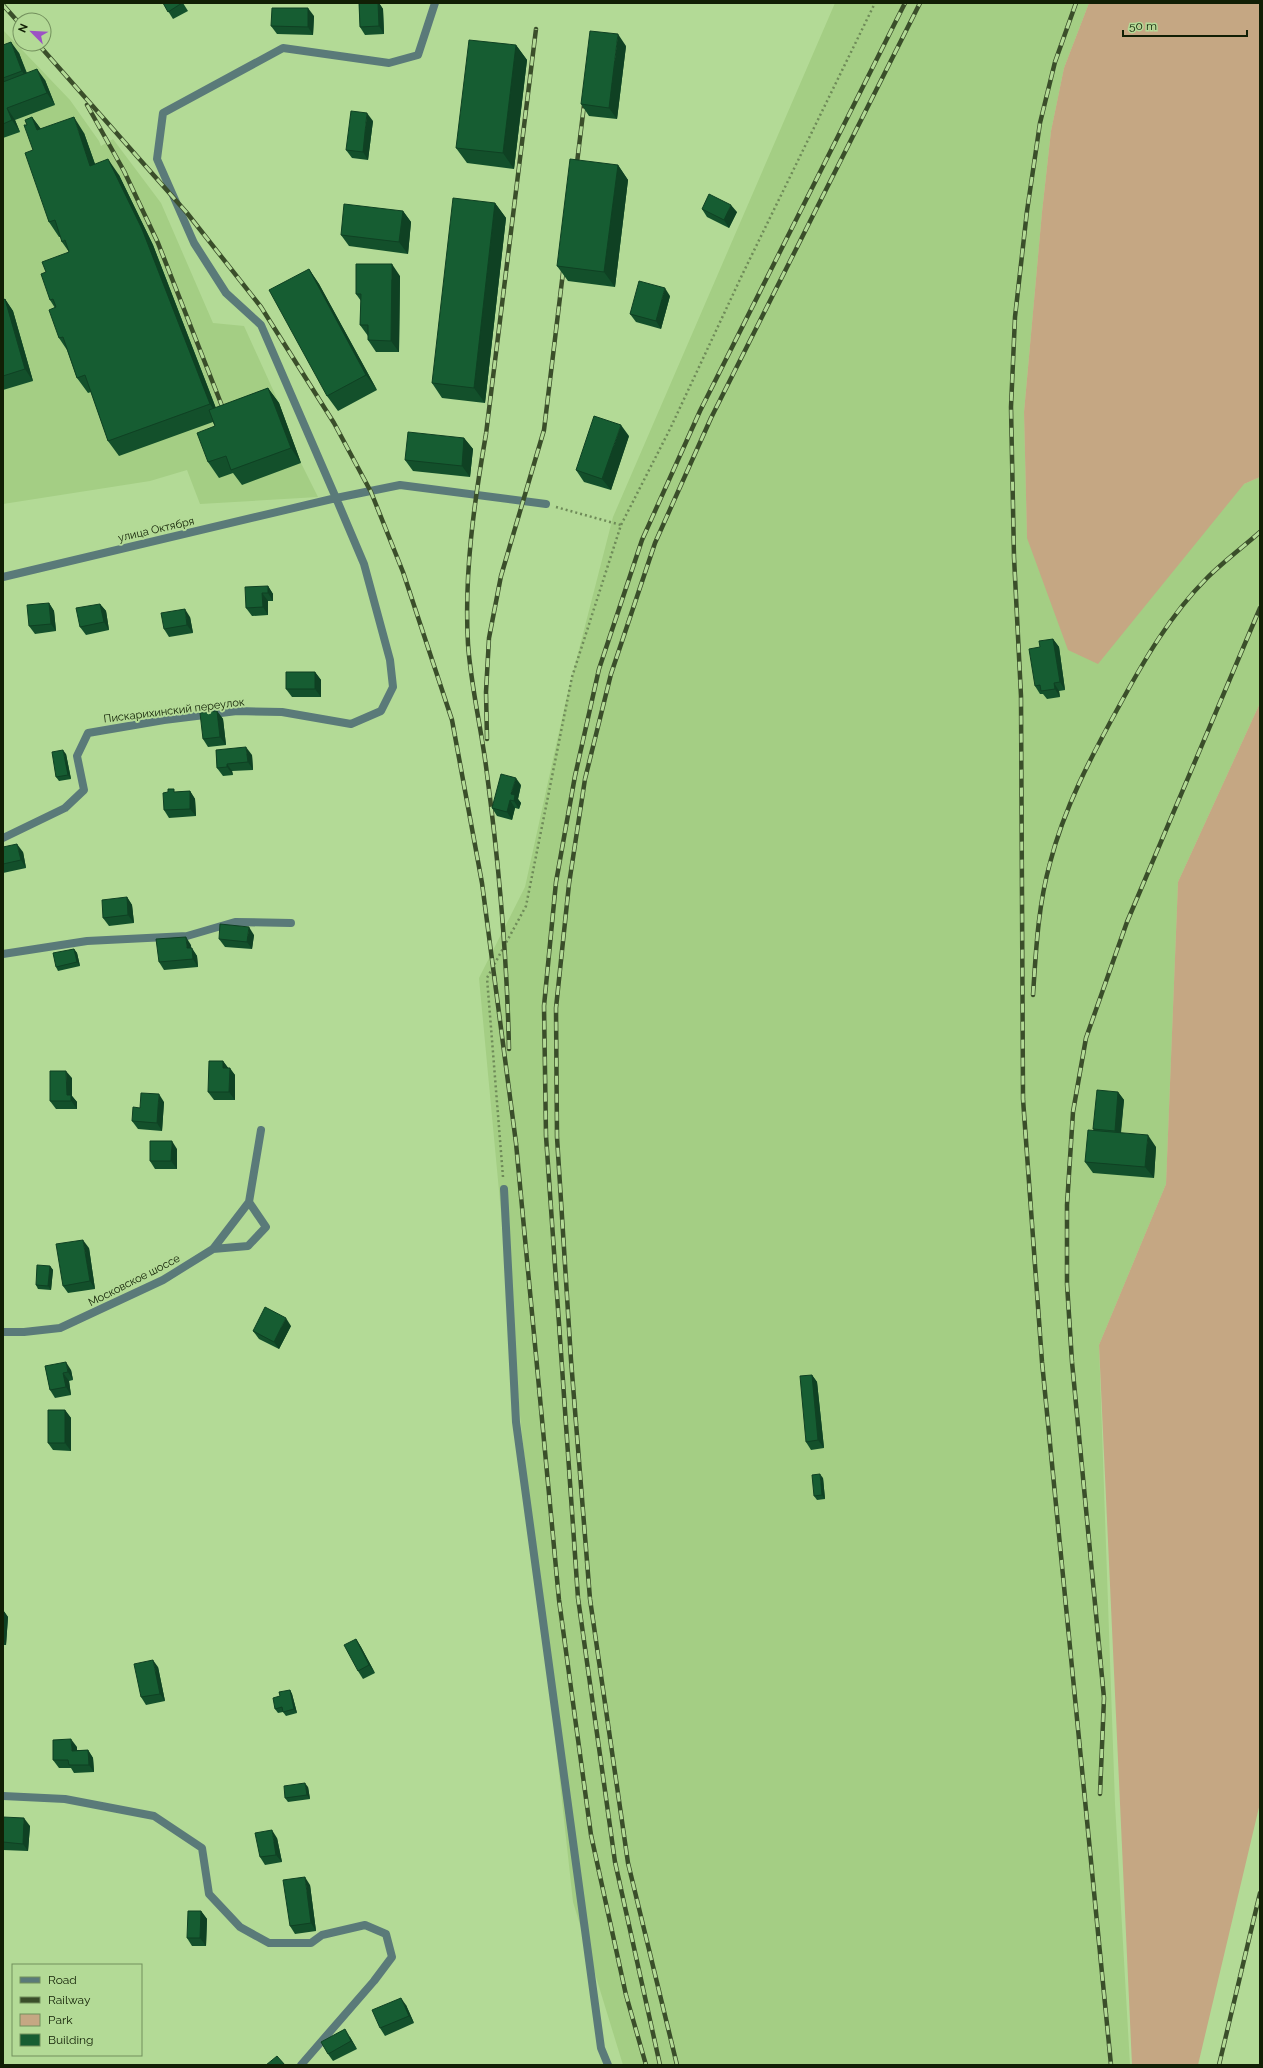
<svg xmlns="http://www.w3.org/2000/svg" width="1263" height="2068" font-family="Raleway,sans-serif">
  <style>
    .built { fill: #a4ce84 }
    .green { fill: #c5a783 }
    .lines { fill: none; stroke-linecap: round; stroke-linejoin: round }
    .path { stroke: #6e8a58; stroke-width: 2.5; stroke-dasharray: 2 3; stroke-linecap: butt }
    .street { stroke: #5a7a79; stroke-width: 8 }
    .rail-casing { stroke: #3a4e2a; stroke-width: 4.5 }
    .rail { stroke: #b3da96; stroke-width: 3; stroke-dasharray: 9; stroke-linecap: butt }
    .wall { fill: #13502b }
    .shaded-wall { fill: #0f4123 }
    .building { fill: #165d32; stroke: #0f4123 }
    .labels { text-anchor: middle; stroke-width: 4; stroke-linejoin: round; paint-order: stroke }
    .street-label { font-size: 11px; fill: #111f05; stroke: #b3da96 }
  </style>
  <rect width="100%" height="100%" fill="#b3da96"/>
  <!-- built -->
  <path class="built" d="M835,3H1089L1064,68L1051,131L1042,212L1024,412L1027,538L1244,484L1260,477V703L1178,882L1166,1184L1099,1345L1115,1804L1130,2065H623L573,1902L521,1425L479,978L525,887L566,700L613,517Z
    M3,30L70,100L99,141L101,146L113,139L161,203L213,323L244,326L279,403L301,463L318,497L200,504L187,470L150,481L3,504Z"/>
  <!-- green -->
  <path class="green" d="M1089,3H1260V477L1244,484L1098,664L1068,650L1027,538L1024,412L1042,212L1051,131L1064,68Z
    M1260,703V1803L1198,2065H1132L1099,1345L1166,1184L1178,882Z"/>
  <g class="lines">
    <!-- path -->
    <path class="path" d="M556,507L621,525
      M503,1177L487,978L526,906L572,677L621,525L670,429L743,273L875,3"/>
    <!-- street -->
    <path class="street" d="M3,577L336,498L261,325L226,293L194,243L157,159L163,113L283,48L389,63L418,55L435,3
      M3,838L65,808L84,790L77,756L88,733L164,720L237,711L282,712L351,724L381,711L393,687L390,660L364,564L336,498L400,485L546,504
      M3,954L87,941L187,936L235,922L291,923
      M504,1189L516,1422L601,2048L608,2065
      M213,1249L248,1246L266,1227L249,1202
      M3,1332H24L60,1328L163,1280L213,1249L249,1202L261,1130
      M3,1796L65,1799L154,1816L202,1848L209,1894L240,1927L269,1943H311L322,1935L365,1925L386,1934L392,1957L374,1981L301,2065"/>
    <defs>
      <path id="rail" d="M1076,3L1055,62L1040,123L1027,211L1015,317L1011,407L1014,557L1021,696L1023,1099L1042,1362L1111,2065
        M3,5L20,24
        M38,44L187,213L261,307L334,423L371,492L403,572L452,720L482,883L516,1143L559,1600L591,1835L626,1995L646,2065
        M87,105L124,171L158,243L222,406
        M576,171L585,97
        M487,739L486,692L489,638L501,576L544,430L564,264
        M1033,995C1036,950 1038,906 1050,863C1064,808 1091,757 1118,708C1143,662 1170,615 1207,578C1223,562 1243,547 1260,532
        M509,1049C507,957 499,865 487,774C482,731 471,688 468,644C464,574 474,503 486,434L536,29
        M1100,1794L1104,1698L1072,1362L1067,1284V1205L1073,1112L1086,1038L1127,922L1260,608
        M660,2065L615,1862L578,1598L546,1136L544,1006L556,882L575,776L599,669L642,540L700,411L905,3
        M677,2065L628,1863L590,1599L571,1360L557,1137L556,1008L569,884L585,779L611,674L655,543L711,418L920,3
        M1219,2065L1260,1893"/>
    </defs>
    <!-- rail casing -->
    <use href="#rail" class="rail-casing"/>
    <!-- rail -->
    <use href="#rail" class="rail"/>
  </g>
  <!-- wall -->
  <path class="wall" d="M163,3H183L188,11L173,19Z
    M359,3H379L383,9L384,34L365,35L360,27Z
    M314,16L313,35L277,34L271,26Z
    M3,45L19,53L27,73L45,80L55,105L15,120L20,132L3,138Z
    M516,45L527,60L514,169L467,163L456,148Z
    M626,46L617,119L589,116L581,104Z
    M32,117L41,129L84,133L95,164L119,175L153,245L216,408L268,388L279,403L301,463L242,485L233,473L219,478L208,462L215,426L213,422L119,456L108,441L91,392L88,393L77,378L67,350L59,338L55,308L50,300L46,272L69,252L62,242L61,237H59L49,222L33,150Z
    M373,121L368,160L352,158L346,150Z
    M618,165L628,180L615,287L568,281L557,266Z
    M495,203L506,218L485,403L442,398L432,383Z
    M702,209L737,212L729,228L707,217Z
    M403,211L411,222L408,254L349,246L341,235Z
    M309,269L319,284L377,390L338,411L327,396Z
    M400,276L399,352H376L368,340V336L360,325L361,301L356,294Z
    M670,296L661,329L636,322L630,314Z
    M5,299L13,311L33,381L3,390V300Z
    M629,436L611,490L584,482L576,470Z
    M464,438L473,449L470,477L413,471L405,460Z
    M268,586L273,594V601H268V615L252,616L246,608Z
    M49,603L54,611L56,631L35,634L29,626Z
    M100,604L106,611L109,630L86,635L80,627Z
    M190,617L193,633L169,637L164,629Z
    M1053,639L1059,647L1065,690L1059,691L1060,697L1047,699L1043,694H1040L1035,686L1040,647Z
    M315,672L321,680V697H292L286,689Z
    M217,711L223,719L226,745L208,747L203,739Z
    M216,750L252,755L253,770L232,771L233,775L223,776L217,768Z
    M66,754L71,779L59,781L56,777Z
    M521,785L518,799L521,803L519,809L515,808L512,820L497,816L492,808Z
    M190,791L195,799L196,816L169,818L164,810L176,792Z
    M3,847L23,852L26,868L3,873Z
    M127,897L132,905L134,923L109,926L103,918Z
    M254,935L252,949L225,947L219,939Z
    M191,945V948L197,956L198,967L164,970L159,962Z
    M74,949L77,953L80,966L58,971L56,967Z
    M223,1061L228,1068L235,1075V1100H214L208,1092Z
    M72,1078V1096L77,1102V1109H56L50,1101Z
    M1118,1092L1124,1100L1121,1133L1156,1147L1154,1178L1093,1173L1085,1162L1095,1131L1093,1129Z
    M164,1102L162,1131L138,1129L132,1121L140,1108Z
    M177,1149V1169H155L150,1161Z
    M89,1248L95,1289L68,1293L63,1286Z
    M50,1266L53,1270L51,1290L38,1289L36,1285Z
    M291,1326L279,1349L259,1339L253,1331Z
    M45,1366L71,1370L73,1380L69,1381L71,1395L55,1398L50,1390Z
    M812,1375L817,1382L824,1448L811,1450L806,1442Z
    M65,1410L71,1418V1451L53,1450L48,1443Z
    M823,1478L825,1499L817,1500L814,1496Z
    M3,1610L8,1617L6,1645H3Z
    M356,1639L361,1647L375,1673L363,1679L358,1671Z
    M158,1667L165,1701L146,1705L141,1697Z
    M290,1690L292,1694L297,1713L286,1716L283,1712L278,1713L275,1709L280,1696Z
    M77,1747V1750H88L93,1758L94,1772L74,1773L71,1768H59L53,1760Z
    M308,1787L310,1799L288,1802L285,1798Z
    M3,1817L30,1826L28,1851L3,1850Z
    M277,1838L282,1862L265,1865L260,1857Z
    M310,1885L316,1931L295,1934L290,1926Z
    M201,1911L207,1919L206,1946H192L187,1938Z
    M406,2005L414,2023L385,2036L380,2028Z
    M350,2037L357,2049L333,2061L328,2054Z"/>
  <!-- shaded-wall -->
  <path class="shaded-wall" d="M378,3H379L383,9L384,34L379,26Z
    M308,8L314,16L313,35L308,27Z
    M618,34L626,46L617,119L609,108Z
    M11,42L19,53L30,83L22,71Z
    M516,45L527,60L514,169L503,153Z
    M37,69L45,80L55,105L47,93Z
    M7,108L15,120L20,132L12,120Z
    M367,113L373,121L368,160L363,152Z
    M32,117L43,132L37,130Z
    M74,117L84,133L101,181L90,166Z
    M108,159L119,175L153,245L220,419L210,404Z
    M618,165L628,180L615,287L604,272Z
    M495,203L506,218L485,403L474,388Z
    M731,205L737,212L729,228L724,220Z
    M403,211L411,222L408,254L399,242Z
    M392,264L400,276L399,352L391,341Z
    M309,269L319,284L377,390L366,375Z
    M665,288L670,296L661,329L656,321Z
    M5,299L13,311L33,381L25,369Z
    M268,388L279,403L301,463L291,448Z
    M621,425L629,436L611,490L602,479Z
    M464,438L473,449L470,477L462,466Z
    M268,586L273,594V601L268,593Z
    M262,593L268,601V615L263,607Z
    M49,603L54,611L56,631L51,624Z
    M100,604L106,611L109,630L104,622Z
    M185,609L190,617L193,633L187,625Z
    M1053,639L1059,647L1065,690L1060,682Z
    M315,672L321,680V697L315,689Z
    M1054,683L1059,691L1060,697L1055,689Z
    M217,711L223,719L226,745L220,737Z
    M246,747L252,755L253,770L248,762Z
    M63,750L66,754L71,779L68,775Z
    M227,764L232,771L233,775L227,767Z
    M516,778L521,785L518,799L521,803L519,809L514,801L511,794Z
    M190,791L195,799L196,816L190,809Z
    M510,800L515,808L512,820L507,812Z
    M17,844L23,852L26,868L21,860Z
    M127,897L132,905L134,923L128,915Z
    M249,927L254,935L252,949L247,942Z
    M186,937L191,945L192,956L187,948Z
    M192,948L197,956L198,967L193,959Z
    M74,949L77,953L80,966L77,962Z
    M223,1061L229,1069L223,1068Z
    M230,1068L235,1075V1100L229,1092Z
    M66,1071L72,1078V1096L77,1102V1109L67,1095Z
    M1118,1092L1124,1100L1120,1138L1115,1131Z
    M159,1094L164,1102L162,1131L157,1123Z
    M1148,1135L1156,1147L1154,1178L1145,1167Z
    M172,1141L177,1149V1169L171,1161Z
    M83,1240L89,1248L95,1289L90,1281Z
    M50,1266L53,1270L51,1290L48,1286Z
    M286,1318L291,1326L279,1349L274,1342Z
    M66,1362L71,1370L73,1380L68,1372Z
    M63,1373L69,1381L71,1395L66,1387Z
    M812,1375L817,1382L824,1448L818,1440Z
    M65,1410L71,1418V1451L65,1443Z
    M820,1474L823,1478L825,1499L822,1495Z
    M3,1610L8,1617L6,1645L3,1640Z
    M356,1639L361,1647L375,1673L369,1665Z
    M153,1660L158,1667L165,1701L160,1694Z
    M290,1690L292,1694L297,1713L294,1709Z
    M71,1739L77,1747V1759L72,1751Z
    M88,1750L93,1758L94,1772L89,1765Z
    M305,1783L308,1787L310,1799L307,1795Z
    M24,1818L30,1826L28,1851L23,1844Z
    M272,1830L277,1838L282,1862L276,1855Z
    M305,1877L310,1885L316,1931L311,1923Z
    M201,1911L207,1919L206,1946L200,1938Z
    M401,1998L406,2005L414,2023L409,2016Z
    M345,2029L350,2037L357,2049L351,2041Z"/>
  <!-- building -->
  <path class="building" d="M163,3H182L168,12Z
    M359,3H378L379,26L360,27Z
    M272,8H308V27L271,26Z
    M590,31L618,34L609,108L581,104Z
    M469,40L516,45L503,153L456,148Z
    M11,42L22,71L3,78V45Z
    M37,69L47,93L7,108L12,120L3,124V82Z
    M351,111L367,113L363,152L346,150Z
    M32,117L37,130L74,117L90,166L108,159L142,229L210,404L108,441L85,375L77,378L63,337L59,338L49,310L56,307L53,299L50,300L41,274L46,272L42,262L69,252L65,240L62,242L55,220L49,222L25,153L33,150L24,125H27L25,120Z
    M570,159L618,165L604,272L557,266Z
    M709,194L731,205L724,220L702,209Z
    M453,198L495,203L474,388L432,383Z
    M344,204L403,211L399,242L341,235Z
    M356,264H392L391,341L368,340V325H360L361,294H356Z
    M309,269L366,375L327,396L269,290Z
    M639,281L665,288L656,321L630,314Z
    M5,299L25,369L3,376V300Z
    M268,388L291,448L231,470L226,456L208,462L197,433L215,426L209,410Z
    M594,416L621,425L602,479L576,470Z
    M408,432L464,438L462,466L405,460Z
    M268,586V593H262L263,607L246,608L245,587Z
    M49,603L51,624L29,626L27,605Z
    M100,604L104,622L80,627L76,608Z
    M185,609L187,625L164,629L161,613Z
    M1053,639L1060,682L1054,683L1055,689L1041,691L1040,685L1035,686L1029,649L1040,647L1039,641Z
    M286,672H315V689H286Z
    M217,711L220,737L203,739L200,713Z
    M246,747L248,762L227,764V767L217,768L216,750Z
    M63,750L68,775L56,777L52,752Z
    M501,774L516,778L511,794L515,795L514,801L510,800L507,812L492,808Z
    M168,789H174V792L190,791V809L164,810L163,793L168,792Z
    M17,844L21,860L3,864V847Z
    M127,897L128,915L103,918L102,900Z
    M220,924L249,927L247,942L219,939Z
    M186,937L187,948H192L193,959L159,962L156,939Z
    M74,949L77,962L56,967L53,953Z
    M209,1061H223V1068H230L229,1092H208Z
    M50,1071H66L67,1095H71V1101H50Z
    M1097,1090L1118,1092L1115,1131L1093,1129Z
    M141,1093L159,1094L157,1123L132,1121L133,1107L140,1108Z
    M1088,1130L1148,1135L1145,1167L1085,1162Z
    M150,1141H172L171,1161H150Z
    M83,1240L90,1281L63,1286L56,1244Z
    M37,1265L50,1266L48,1286L36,1285Z
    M265,1307L286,1318L274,1342L253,1331Z
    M66,1362L68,1372L63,1373L66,1387L50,1390L45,1366Z
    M812,1375L818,1440L806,1442L800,1376Z
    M48,1410H65V1443H48Z
    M820,1474L822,1495L814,1496L812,1475Z
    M356,1639L369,1665L358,1671L344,1645Z
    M153,1660L160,1694L141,1697L134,1664Z
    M290,1690L294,1709L283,1712L282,1707L275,1709L273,1698L280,1696L279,1692Z
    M71,1739L72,1751L88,1750L89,1765H69L68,1760H53V1740Z
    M305,1783L307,1795L285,1798L284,1786Z
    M3,1817L24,1818L23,1844L3,1842Z
    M272,1830L276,1855L260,1857L255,1833Z
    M305,1877L311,1923L290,1926L283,1880Z
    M188,1911H201L200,1938H187Z
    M401,1998L409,2016L380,2028L372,2010Z
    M345,2029L351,2041L328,2054L321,2042Z
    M277,2056L285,2065H266Z"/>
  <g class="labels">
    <!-- street labels -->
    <g class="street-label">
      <text transform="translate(156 529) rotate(-13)" y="4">улица Октября</text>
      <text transform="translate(174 710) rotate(-7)" y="4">Пискарихинский переулок</text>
      <text transform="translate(134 1280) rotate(-27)" y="4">Московское шоссе</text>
    </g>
  </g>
  <!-- border -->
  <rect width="1263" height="2068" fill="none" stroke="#111f05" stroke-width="8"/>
  <!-- legend -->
  <rect x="12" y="1964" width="130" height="92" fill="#b3da96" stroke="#728f5c"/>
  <rect x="20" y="1977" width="20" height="6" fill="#5a7a79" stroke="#728f5c"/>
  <text x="48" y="1984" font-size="12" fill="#111f05">Road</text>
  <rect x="20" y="1997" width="20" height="6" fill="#3a4e2a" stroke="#728f5c"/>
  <text x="48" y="2004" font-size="12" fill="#111f05">Railway</text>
  <rect x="20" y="2014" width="20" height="12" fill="#c5a783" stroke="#728f5c"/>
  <text x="48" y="2024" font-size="12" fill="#111f05">Park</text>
  <rect x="20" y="2034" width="20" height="12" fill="#165d32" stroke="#728f5c"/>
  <text x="48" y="2044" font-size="12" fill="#111f05">Building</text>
  <!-- north arrow -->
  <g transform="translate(32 32) rotate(294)"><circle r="19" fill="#b3da96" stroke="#728f5c"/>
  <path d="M0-3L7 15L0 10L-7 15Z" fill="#9c52c4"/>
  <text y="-6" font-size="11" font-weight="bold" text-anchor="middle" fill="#111f05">N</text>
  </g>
  <!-- scale -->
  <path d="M1123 30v6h124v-6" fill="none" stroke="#111f05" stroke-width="2"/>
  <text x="1129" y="30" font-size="12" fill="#111f05" stroke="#b3da96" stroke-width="3" paint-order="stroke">50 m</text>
</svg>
